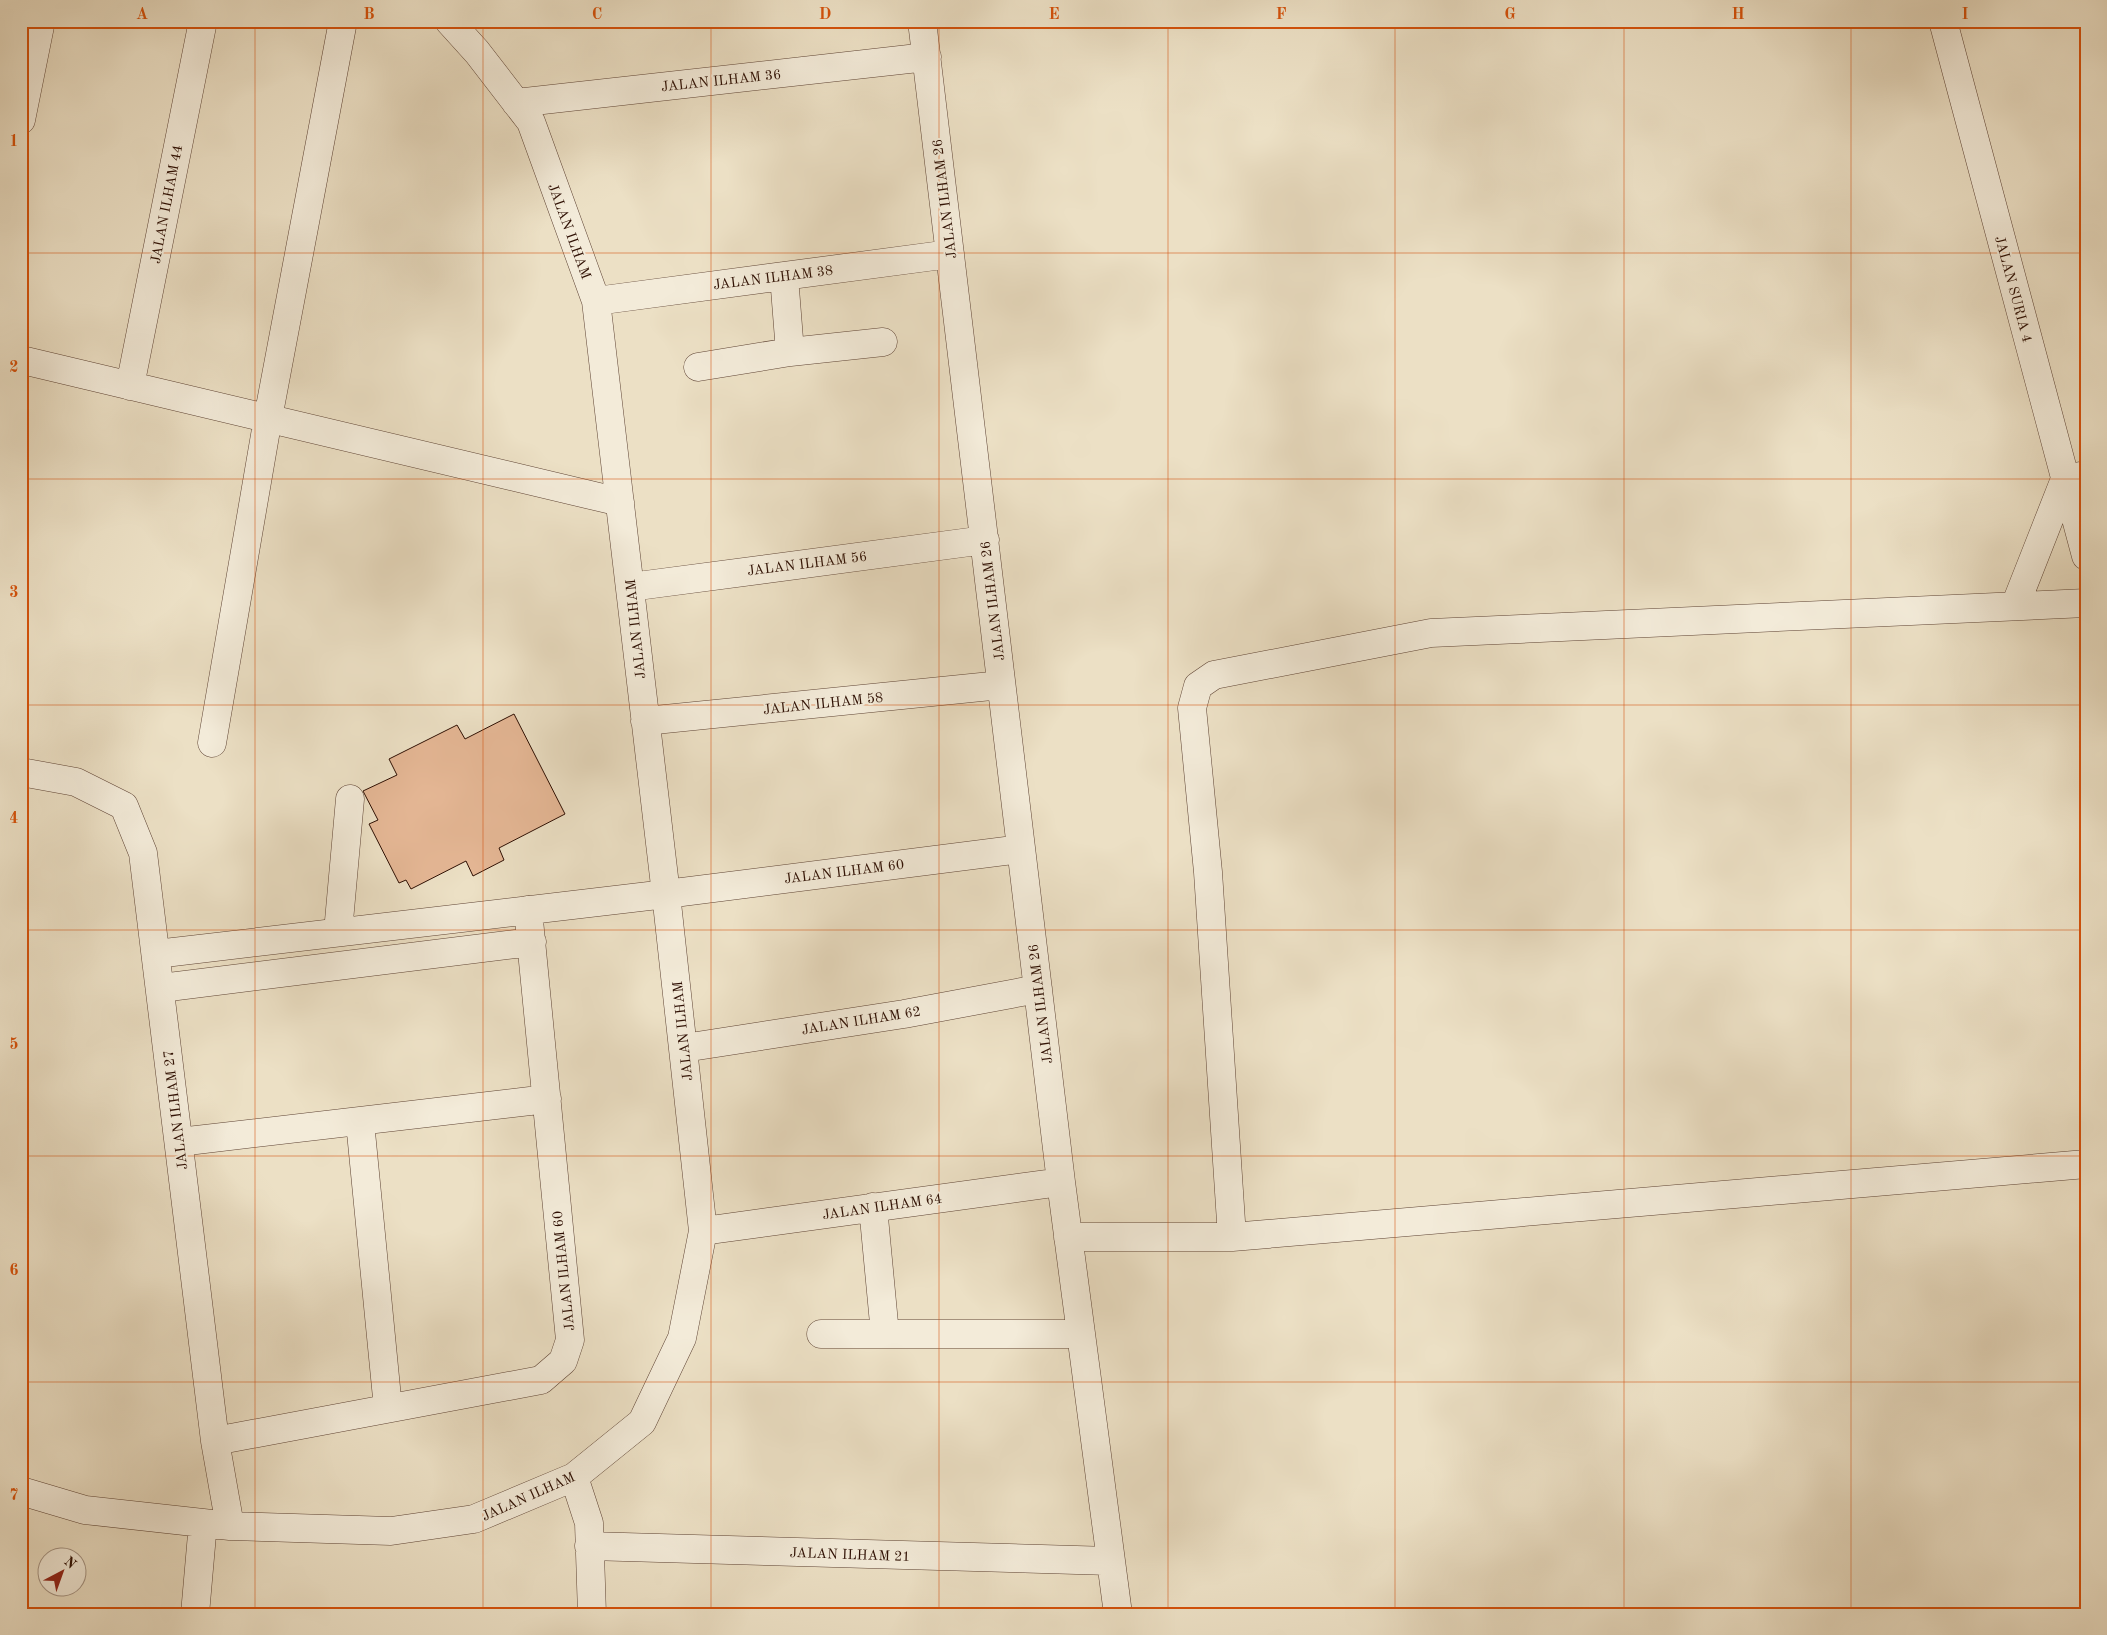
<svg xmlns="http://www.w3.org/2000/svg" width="2107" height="1635" font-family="'Old Standard TT',serif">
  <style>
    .building { fill: #e5b795; stroke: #2e0f03 }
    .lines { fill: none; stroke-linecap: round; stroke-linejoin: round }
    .minor-casing { stroke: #5e4334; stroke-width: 29 }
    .minor { stroke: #f3ebd9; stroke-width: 28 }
    .grid { fill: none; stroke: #d5520b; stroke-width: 1; stroke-opacity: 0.55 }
    .labels { text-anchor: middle; stroke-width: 4; stroke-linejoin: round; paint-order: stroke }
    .street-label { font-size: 14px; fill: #2e0f03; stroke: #f3ebd9 }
    .neatline { fill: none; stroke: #d5520b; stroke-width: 2 }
    .grid-label { font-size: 16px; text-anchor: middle; font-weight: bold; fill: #d5520b }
  </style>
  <rect width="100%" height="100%" fill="#ece0c5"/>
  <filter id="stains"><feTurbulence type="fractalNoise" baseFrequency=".004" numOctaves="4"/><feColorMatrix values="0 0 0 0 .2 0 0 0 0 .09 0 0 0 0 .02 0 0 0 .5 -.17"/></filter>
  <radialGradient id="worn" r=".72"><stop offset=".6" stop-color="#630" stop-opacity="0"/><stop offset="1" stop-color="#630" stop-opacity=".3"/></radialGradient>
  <!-- building -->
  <path class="building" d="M514,714L565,814L499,848L504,860L473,876L466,861L411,889L406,880L399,883L369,824L378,820L363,791L397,775L389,759L457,725L465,739Z"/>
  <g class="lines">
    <defs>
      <path id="minor" d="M922,21L1061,1182L1118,1614
        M1943,21L2086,556
        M516,103L927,57
        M21,120L41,21
        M784,276L790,352
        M596,301L950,254
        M22,360L620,502
        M698,367L790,352L883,342
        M130,386L203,21
        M630,587L985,540
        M2015,606L2065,479L2086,475
        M645,721L1001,685
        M212,743L268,418L343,21
        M21,772L76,782L124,806L143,853L215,1441L230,1526
        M338,932L350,799
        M156,954L666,894L1021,849
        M161,988L532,942
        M684,1048L904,1014L1038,989
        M360,1122L388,1408
        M179,1142L547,1099
        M873,1207L885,1334
        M703,1231L1061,1182
        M1068,1237H1232L2086,1164
        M1232,1237L1208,872L1192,708L1198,686L1214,675L1431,633L2086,603
        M821,1334H1081
        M215,1441L541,1380L563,1361L570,1340L528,910
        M574,1477L589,1523L592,1614
        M21,1491L85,1510L230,1526L391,1531L474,1519L574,1477L642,1422L682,1338L703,1231L666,894L596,301L531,122L477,52L449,21
        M589,1546L1111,1561
        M195,1614L203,1523"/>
    </defs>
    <!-- minor casing -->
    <use href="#minor" class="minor-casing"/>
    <!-- minor -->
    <use href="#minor" class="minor"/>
  </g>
  <!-- grid -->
  <path class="grid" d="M255,21V1614M483,21V1614M711,21V1614M939,21V1614M1168,21V1614M1395,21V1614M1624,21V1614M1851,21V1614M21,253H2086M21,479H2086M21,705H2086M21,930H2086M21,1156H2086M21,1382H2086"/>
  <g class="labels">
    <!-- street labels -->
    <g class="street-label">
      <text transform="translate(721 80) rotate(-6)" y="5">JALAN ILHAM 36</text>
      <text transform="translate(944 199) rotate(-97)" y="5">JALAN ILHAM 26</text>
      <text transform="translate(166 204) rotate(-79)" y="5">JALAN ILHAM 44</text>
      <text transform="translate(570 231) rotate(70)" y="5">JALAN ILHAM</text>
      <text transform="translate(773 277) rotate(-7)" y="5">JALAN ILHAM 38</text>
      <text transform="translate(2014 289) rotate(75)" y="5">JALAN SURIA 4</text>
      <text transform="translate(807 563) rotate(-7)" y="5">JALAN ILHAM 56</text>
      <text transform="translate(992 601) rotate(-97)" y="5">JALAN ILHAM 26</text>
      <text transform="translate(635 629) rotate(-96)" y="5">JALAN ILHAM</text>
      <text transform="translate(823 703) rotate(-6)" y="5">JALAN ILHAM 58</text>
      <text transform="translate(844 871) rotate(-7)" y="5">JALAN ILHAM 60</text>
      <text transform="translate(1040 1004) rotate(-97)" y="5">JALAN ILHAM 26</text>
      <text transform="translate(861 1020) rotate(-9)" y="5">JALAN ILHAM 62</text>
      <text transform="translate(682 1031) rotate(-96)" y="5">JALAN ILHAM</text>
      <text transform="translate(175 1110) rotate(-97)" y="5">JALAN ILHAM 27</text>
      <text transform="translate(882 1206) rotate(-8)" y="5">JALAN ILHAM 64</text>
      <text transform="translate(563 1271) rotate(-96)" y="5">JALAN ILHAM 60</text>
      <text transform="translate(528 1496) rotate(-24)" y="5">JALAN ILHAM</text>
      <text transform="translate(850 1554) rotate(2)" y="5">JALAN ILHAM 21</text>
    </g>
  </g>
  <!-- margin -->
  <rect width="2107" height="1635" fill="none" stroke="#ece0c5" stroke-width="55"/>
  <!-- north arrow -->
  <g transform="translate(62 1572) rotate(41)"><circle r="24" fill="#f3ebd9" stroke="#a49383"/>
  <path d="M0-4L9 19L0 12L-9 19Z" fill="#8f2418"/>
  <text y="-8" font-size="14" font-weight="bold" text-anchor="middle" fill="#2e0f03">N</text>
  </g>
  <rect x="28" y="28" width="2052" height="1580" class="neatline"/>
  <g class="grid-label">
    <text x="142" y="19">A</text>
    <text x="369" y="19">B</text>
    <text x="597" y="19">C</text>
    <text x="825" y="19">D</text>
    <text x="1054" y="19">E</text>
    <text x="1281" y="19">F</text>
    <text x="1510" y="19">G</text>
    <text x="1738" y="19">H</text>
    <text x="1965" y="19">I</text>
    <text x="14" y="146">1</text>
    <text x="14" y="372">2</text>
    <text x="14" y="597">3</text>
    <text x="14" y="823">4</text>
    <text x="14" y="1049">5</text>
    <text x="14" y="1275">6</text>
    <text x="14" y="1500">7</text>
  </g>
  <rect width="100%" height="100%" filter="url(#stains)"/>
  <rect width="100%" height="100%" fill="url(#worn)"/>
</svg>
